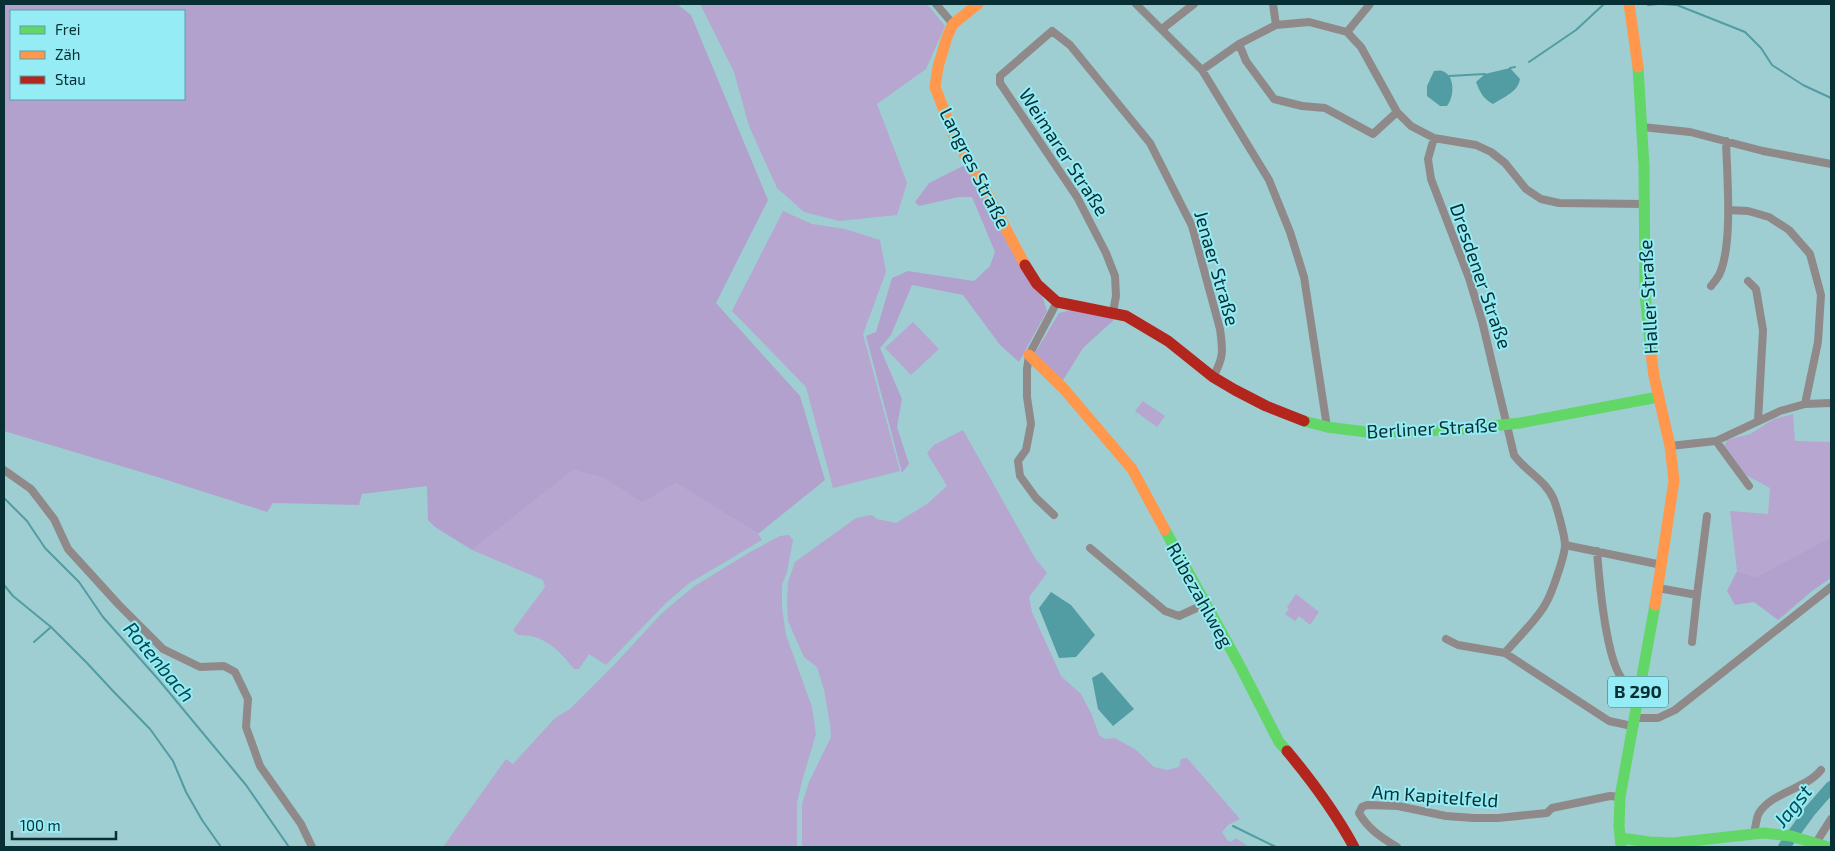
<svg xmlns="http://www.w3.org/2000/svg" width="1835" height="851" font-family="'Exo 2',sans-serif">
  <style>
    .green { fill: #b6a6d0 }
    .forest { fill: #b3a1cd; fill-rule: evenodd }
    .water { fill: #529ca3 }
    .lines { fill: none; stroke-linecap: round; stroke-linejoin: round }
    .stream { stroke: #529ca3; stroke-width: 2 }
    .river { stroke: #529ca3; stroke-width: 12 }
    .street { stroke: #908989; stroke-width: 8 }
    .fast { stroke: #63d668; stroke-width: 11 }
    .slow { stroke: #ff974d; stroke-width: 11 }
    .jam { stroke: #b3261e; stroke-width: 11 }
    .labels { text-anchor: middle; stroke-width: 4; stroke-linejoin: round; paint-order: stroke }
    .shield { fill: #95ecf5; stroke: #32686d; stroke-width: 1 }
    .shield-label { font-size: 18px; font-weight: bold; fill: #082f33 }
    .street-label { font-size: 19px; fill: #082f33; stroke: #95ecf5 }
    .water-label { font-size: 20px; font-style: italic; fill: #004d54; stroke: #95ecf5 }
  </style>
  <rect width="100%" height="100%" fill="#9eced2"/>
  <!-- green -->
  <path class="green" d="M700,4H927L945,26L926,69L877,104L907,183L897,215L839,221L804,212L777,188L749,126L734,72Z
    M783,211L812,224L845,229L880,240L886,272L863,334L900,471L833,488L806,387L732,311Z
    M913,322L939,349L911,375L885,348Z
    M1143,401L1165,416L1157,427L1135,411Z
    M1793,414L1795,441L1831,442V537L1756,577L1737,571L1730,511L1768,514L1770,488L1744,474L1724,446L1727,440L1750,434L1774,419Z
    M963,430L1035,558L1047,573L1029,597L1032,612L1061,676L1081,694L1092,715L1099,735L1105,739L1115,738L1136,750L1154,767L1167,770L1179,767L1181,759L1187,758L1240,819L1228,825L1222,832L1227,840L1231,842L1236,838L1249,847H802V804L809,782L831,737L830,724L824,690L817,667L804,657L788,621L787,601L788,582L795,562L856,518L872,515L877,519L896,523L927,504L947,486L927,453L934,445Z
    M573,470L604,478L642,503L676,483L758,534L762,540L688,584L666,603L606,665L589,654L579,669H574C559,650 544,634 518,635L513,630L545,587L543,580L472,550Z
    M789,535L793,540L787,572L782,585V607L786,635L812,707L816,734L802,781L797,803V847H443L506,759L513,764L555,718L570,709L615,664L662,613L693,587L750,552L780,536Z
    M1296,594L1319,612L1310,625L1299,616L1295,621L1285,614L1289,609L1287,607Z"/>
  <!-- forest -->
  <path class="forest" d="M4,4H677L691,15L768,200L716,303L800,396L825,480L758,534L676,483L642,503L604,478L573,470L472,550L435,527L428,520L427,486L362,494L359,505L273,503L267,512L151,475L4,431ZM11,11H184V99H11Z
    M967,164L1042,295L1047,311L1019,362L1000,345L963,295L912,285L891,335L880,348L902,399L897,427L909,464L902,473L866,336L876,332L892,278L908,271L974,281L990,266L995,252L972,197H959L919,206L915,202L929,183Z
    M1071,310L1117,317L1083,348L1062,382L1035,353L1059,313Z
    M1831,537V578L1812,591L1778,620L1754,602L1735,605L1727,591L1737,571L1756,577Z"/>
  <!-- water -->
  <path class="water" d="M1510,68L1520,79C1518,92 1504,97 1493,104C1483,99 1480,92 1476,82L1485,74Z
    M1434,71C1437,71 1440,70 1442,71C1456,75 1454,98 1447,106H1440L1427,96V86Z
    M1051,592L1071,605L1095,635L1076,657L1059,658L1039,608Z
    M1102,672L1134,709L1113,726L1098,709L1092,678Z"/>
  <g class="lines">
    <!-- stream -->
    <path class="stream" d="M1662,4L1677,5L1745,32L1761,48L1772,65L1803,85L1831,98
      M1648,5L1658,4
      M1529,62L1576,30L1604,4
      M1510,68L1515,67
      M1449,76L1485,74
      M4,498L27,521L45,548L79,582L103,617L158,679L246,785L289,847
      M4,585L13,596L51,627L87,663L113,691L150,729L173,761L186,792L202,820L221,847
      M34,642L51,627
      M1233,826L1276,847"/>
    <!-- river -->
    <path class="river" d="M1784,847L1810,811L1831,787"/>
    <!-- street -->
    <path class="street" d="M936,4L953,24
      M1136,4L1202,70L1269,180L1290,232L1304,277L1327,427
      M1273,4L1276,25
      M1162,29L1194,4
      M1347,32L1370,4
      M1239,44L1246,61L1274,99L1302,106L1325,108L1373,134L1397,112
      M1202,70L1239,44L1276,25L1309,22L1347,32L1361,47L1397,112L1411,126L1434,138L1476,145L1491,152L1505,163L1526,189L1541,199L1559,203L1643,204
      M1642,127L1690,132L1763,151L1831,164
      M1434,138L1428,159L1431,179L1469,278L1482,321L1514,455C1525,471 1546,480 1554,500C1557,508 1565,536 1565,545C1565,555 1552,593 1546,603C1538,619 1517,638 1505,653
      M1728,210L1748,211L1769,217L1789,230L1810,254L1821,295L1818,342L1805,404
      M1748,281L1756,289L1763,330L1758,421
      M1711,286C1714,282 1718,278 1720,273C1733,242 1727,176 1726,141
      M1113,312L1116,296L1115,276L1106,253L1077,197L1000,83V76L1052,31L1070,45L1150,143L1192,226L1220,329C1223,351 1224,357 1213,377
      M1716,441L1749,486
      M1670,446L1716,441L1780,411L1805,404L1831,403
      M4,470L31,489L54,519L68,549L119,605L163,649L200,667L224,666L235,672L248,699L246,727L260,766L301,824L312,847
      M1054,515L1036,498L1020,476L1018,461L1026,450L1031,424L1027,397V369L1029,355L1057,302
      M1565,545L1662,565
      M1090,548L1165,611L1179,616L1205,604
      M1597,551C1599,578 1606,666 1625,682
      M1658,588L1697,595L1692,642
      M1697,595L1707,516
      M1446,639L1458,645L1505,653L1609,721L1632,726
      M1633,718H1658L1675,710L1831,587
      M1754,833C1756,827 1756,818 1759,813C1772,792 1806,789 1821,770
      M1814,846L1831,819
      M1397,847C1382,838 1368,829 1359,813L1362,807L1367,805L1398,806L1446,816L1474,818H1498L1547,813L1552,808L1610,796L1620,797"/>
    <!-- fast -->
    <path class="fast" d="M1638,67L1644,167L1645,294L1651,353
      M1304,421L1327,427L1374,433L1464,429L1520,423L1658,397
      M1165,530L1240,666L1279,742L1287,751
      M1620,838L1650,842L1673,843L1763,833L1791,836L1828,847
      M1621,847L1619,826L1620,797L1655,605"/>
    <!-- slow -->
    <path class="slow" d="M978,4L953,24L947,37L938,67L935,87L955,139L981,182L1025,265
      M1629,4L1638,67
      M1651,353L1654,376L1670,446L1674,481L1655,605
      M1029,355L1064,389L1132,469L1165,530"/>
    <!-- jam -->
    <path class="jam" d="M1025,265L1037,284L1057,302L1126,316L1168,341L1213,377L1235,390L1266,406L1304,421
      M1287,751C1312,781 1335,812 1354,847"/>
  </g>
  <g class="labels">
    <!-- shield labels -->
    <rect class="shield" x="1608" y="676.5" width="60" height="31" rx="4"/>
    <g class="shield-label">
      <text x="1638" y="698">B 290</text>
    </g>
    <!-- street labels -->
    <g class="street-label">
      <text transform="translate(1064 152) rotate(57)" y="7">Weimarer Straße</text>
      <text transform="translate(975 168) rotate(63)" y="7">Langres Straße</text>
      <text transform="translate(1217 268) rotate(74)" y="7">Jenaer Straße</text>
      <text transform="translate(1481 276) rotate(71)" y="7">Dresdener Straße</text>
      <text transform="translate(1648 297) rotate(-93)" y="7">Haller Straße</text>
      <text transform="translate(1432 428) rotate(-3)" y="7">Berliner Straße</text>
      <text transform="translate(1200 595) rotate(61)" y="7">Rübezahlweg</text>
      <text transform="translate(1435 796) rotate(4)" y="7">Am Kapitelfeld</text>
    </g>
    <!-- water labels -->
    <g class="water-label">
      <text transform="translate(159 662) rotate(50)" y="7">Rotenbach</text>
      <text transform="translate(1793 806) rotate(-51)" y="7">Jagst</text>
    </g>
  </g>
  <!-- border -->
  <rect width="1835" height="851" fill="none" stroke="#082f33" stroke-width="10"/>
  <!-- legend -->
  <rect x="10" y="10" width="175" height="90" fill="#95ecf5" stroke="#5da0a7"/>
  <rect x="20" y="26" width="25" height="8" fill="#63d668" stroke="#5da0a7"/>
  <text x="55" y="35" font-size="15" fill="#082f33">Frei</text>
  <rect x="20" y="51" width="25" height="8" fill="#ff974d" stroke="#5da0a7"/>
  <text x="55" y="60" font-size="15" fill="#082f33">Zäh</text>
  <rect x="20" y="76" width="25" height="8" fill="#b3261e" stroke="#5da0a7"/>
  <text x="55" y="85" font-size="15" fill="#082f33">Stau</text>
  <!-- scale -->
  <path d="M12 831v8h104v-8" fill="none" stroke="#082f33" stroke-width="2.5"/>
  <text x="20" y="831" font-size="15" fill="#082f33" stroke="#95ecf5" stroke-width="4" paint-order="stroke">100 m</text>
</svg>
